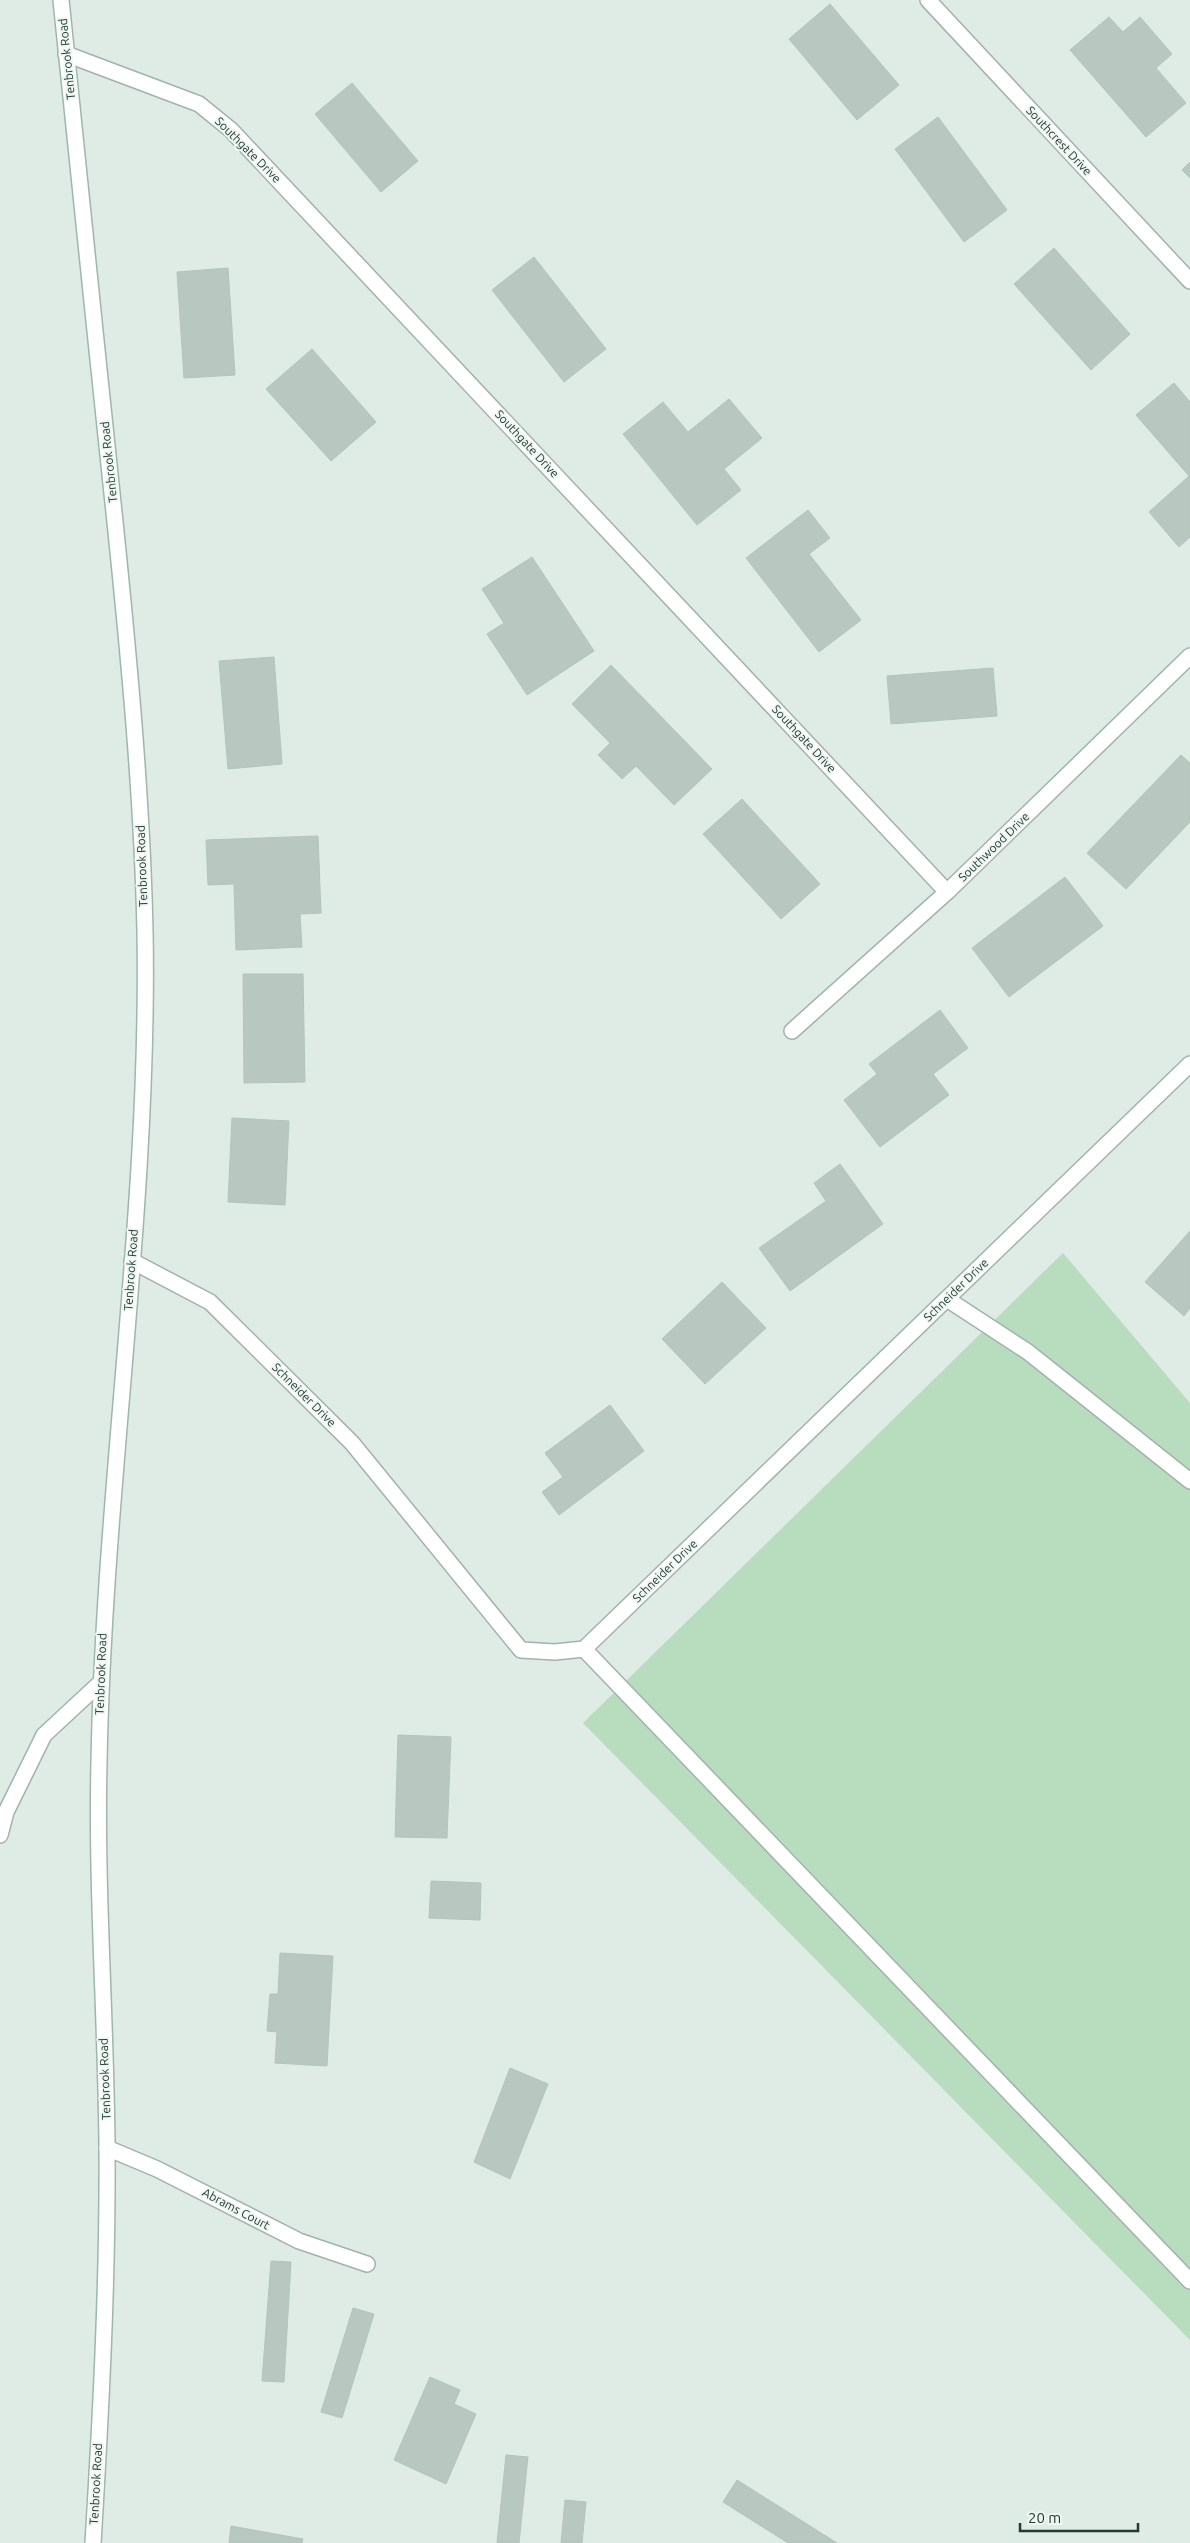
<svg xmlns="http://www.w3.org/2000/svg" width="1190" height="2543" font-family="Ubuntu,sans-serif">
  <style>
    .green { fill: #b8dcbe }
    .building { fill: #b8c8c0; stroke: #b2c4bb }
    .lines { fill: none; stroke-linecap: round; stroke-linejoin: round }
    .street-casing { stroke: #a2b3ab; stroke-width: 18 }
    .secondary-casing { stroke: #9eb7ab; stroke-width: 18 }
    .street { stroke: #fff; stroke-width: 15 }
    .secondary { stroke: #fff; stroke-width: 15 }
    .labels { text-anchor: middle; stroke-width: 4; stroke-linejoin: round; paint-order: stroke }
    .street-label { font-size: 12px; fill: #203b31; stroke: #f0f7f3 }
  </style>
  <rect width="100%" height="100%" fill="#dfebe5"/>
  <!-- green -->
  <path class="green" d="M1063,1253L1190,1403V2340L583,1723Z"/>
  <!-- building -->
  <path class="building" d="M830,4L899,85L857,120L789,39Z
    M1109,17L1123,32L1140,17L1172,54L1156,68L1186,103L1146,137L1070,50Z
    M352,83L418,161L381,192L315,114Z
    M938,117L1007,210L964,242L895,149Z
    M1190,162V178L1182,170Z
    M1054,248L1130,334L1091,370L1014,284Z
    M534,257L606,349L564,382L492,290Z
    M228,268L235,375L184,378L177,272Z
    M312,349L376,422L331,461L266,389Z
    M1174,383L1190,402V537L1179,547L1149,512L1189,476L1136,415Z
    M729,399L762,438L724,469L741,490L697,525L623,434L663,402L688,432Z
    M808,510L830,538L809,554L861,620L819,652L746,558Z
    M532,557L594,651L527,695L487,634L504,623L482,589Z
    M274,657L282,764L228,769L219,661Z
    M611,665L712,769L674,805L636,766L622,779L598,755L610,743L572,704Z
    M993,668L997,716L891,724L887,676Z
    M1181,755L1190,763V822L1126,889L1087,853Z
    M742,799L820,884L781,919L703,834Z
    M318,836L321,913L300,914L302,947L236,950L234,884L208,885L206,840Z
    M1065,877L1103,926L1009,997L972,948Z
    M243,974H303L305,1082L244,1083Z
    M940,1010L968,1048L933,1074L949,1095L880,1147L844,1100L877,1074L869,1064Z
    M232,1118L289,1121L285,1205L228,1202Z
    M840,1164L883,1224L790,1291L759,1248L826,1201L814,1183Z
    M1190,1231V1308L1184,1316L1145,1282Z
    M722,1282L766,1328L705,1384L662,1339Z
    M610,1405L644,1451L559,1515L542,1492L563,1477L545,1453Z
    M398,1735L451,1737L447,1838L395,1837Z
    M431,1881L481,1883L480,1920L429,1918Z
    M280,1953L333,1956L327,2066L275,2063L277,2032L267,2031L270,1994H278Z
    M510,2068L548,2084L510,2179L474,2162Z
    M271,2261L291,2262L284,2382L262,2381Z
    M353,2308L374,2314L342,2418L321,2412Z
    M430,2377L460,2390L454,2404L476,2414L446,2484L394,2460Z
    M506,2455L528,2457L519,2543H497Z
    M737,2480L837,2543H788L723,2502Z
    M565,2500L586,2502L582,2543H561Z
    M231,2526L303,2539L302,2543H229Z"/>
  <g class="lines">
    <defs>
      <path id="street" d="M928,0L1190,281
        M66,54L199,104L231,130L947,892
        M792,1031L947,892L1190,656
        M132,1261L210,1302L352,1443L521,1650L555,1652L584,1649L1190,1064
        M947,1299L1028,1352L1190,1481
        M584,1649L1190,2281
        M0,1835L6,1812L44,1735L100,1683
        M107,2148L157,2169L299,2241L367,2264"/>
      <path id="secondary" d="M61,0C78,174 97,348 115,522C129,658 142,795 145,931C150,1209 104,1485 99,1762C96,1890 106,2018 107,2146C108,2278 101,2411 93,2543"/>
    </defs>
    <!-- street casing -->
    <use href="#street" class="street-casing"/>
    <!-- secondary casing -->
    <use href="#secondary" class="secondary-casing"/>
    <!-- street -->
    <use href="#street" class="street"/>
    <!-- secondary -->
    <use href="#secondary" class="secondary"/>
  </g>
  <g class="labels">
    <!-- street labels -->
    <g class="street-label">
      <text transform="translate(67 59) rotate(-96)" y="4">Tenbrook Road</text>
      <text transform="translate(1059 141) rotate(47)" y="4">Southcrest Drive</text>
      <text transform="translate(248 150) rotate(45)" y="4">Southgate Drive</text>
      <text transform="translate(527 444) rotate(47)" y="4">Southgate Drive</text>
      <text transform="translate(109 462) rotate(-96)" y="4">Tenbrook Road</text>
      <text transform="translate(804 739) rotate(47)" y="4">Southgate Drive</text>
      <text transform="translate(994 847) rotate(-44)" y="4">Southwood Drive</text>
      <text transform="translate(142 866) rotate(-92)" y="4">Tenbrook Road</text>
      <text transform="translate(131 1270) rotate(-86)" y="4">Tenbrook Road</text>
      <text transform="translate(956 1290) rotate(-44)" y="4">Schneider Drive</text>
      <text transform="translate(304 1395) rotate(45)" y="4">Schneider Drive</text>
      <text transform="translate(665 1571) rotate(-44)" y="4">Schneider Drive</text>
      <text transform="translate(101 1674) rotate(-88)" y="4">Tenbrook Road</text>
      <text transform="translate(105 2079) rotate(-92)" y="4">Tenbrook Road</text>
      <text transform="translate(236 2209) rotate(28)" y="4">Abrams Court</text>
      <text transform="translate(96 2484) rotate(-87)" y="4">Tenbrook Road</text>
    </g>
  </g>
  <!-- scale -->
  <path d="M1020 2523v8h118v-8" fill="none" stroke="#203b31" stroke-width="2.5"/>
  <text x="1028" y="2523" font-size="15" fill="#203b31" stroke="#f0f7f3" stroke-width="4" paint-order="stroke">20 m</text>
</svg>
